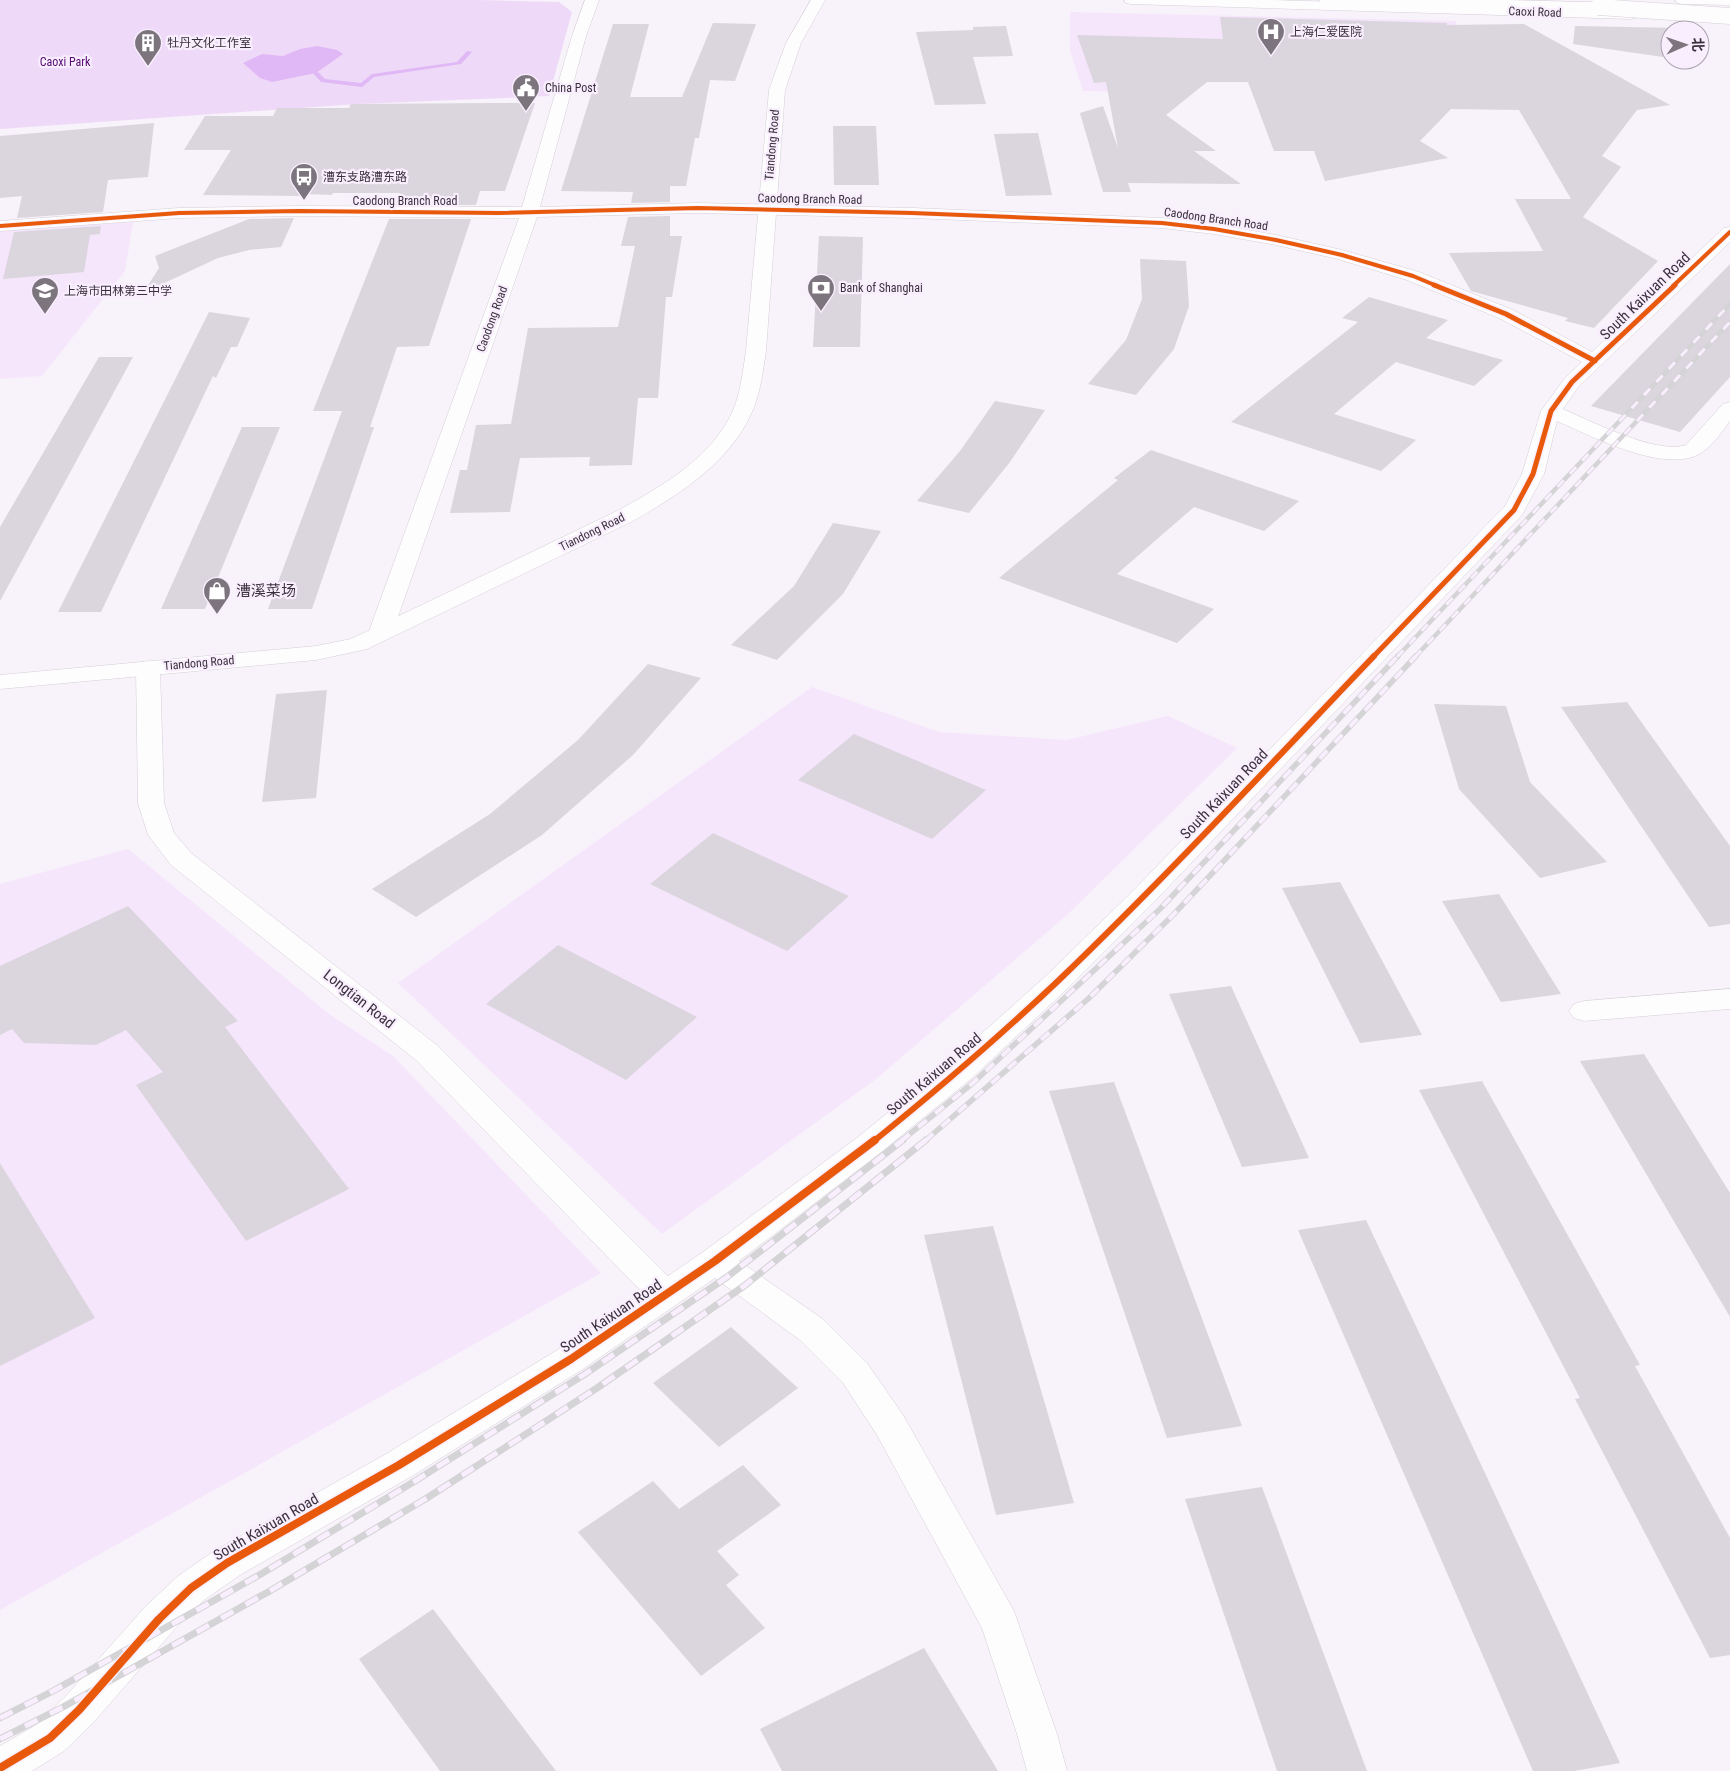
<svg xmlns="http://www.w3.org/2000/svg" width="1730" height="1771" font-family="'Roboto Condensed','Noto Sans SC',sans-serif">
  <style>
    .built { fill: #f5e6fc }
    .green { fill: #eedaf8 }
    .water { fill: #e0b8f5 }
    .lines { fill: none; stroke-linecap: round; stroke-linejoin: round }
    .stream { fill: #e0b8f5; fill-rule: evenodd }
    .building { fill: #dbd5de }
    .minor-casing { stroke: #d5ced8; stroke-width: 1 }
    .tertiary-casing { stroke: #d5ced8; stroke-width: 1 }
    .primary-casing { stroke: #d5ced8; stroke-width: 1 }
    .trunk-casing { stroke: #d5ced8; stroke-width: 1 }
    .minor { fill: #fefdfe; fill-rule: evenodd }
    .tertiary { fill: #fefdfe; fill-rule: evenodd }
    .primary { fill: #fefdfe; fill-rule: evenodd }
    .trunk { fill: #fefdfe; fill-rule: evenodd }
    .rail-far2-casing { stroke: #d4d3d5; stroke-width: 4.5 }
    .rail-far1-casing { stroke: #d4d3d5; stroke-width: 5.5 }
    .rail-casing { stroke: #d4d3d5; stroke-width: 7 }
    .rail-far2 { stroke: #f9eefe; stroke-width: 3; stroke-dasharray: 9; stroke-linecap: butt }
    .rail-far1 { stroke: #f9eefe; stroke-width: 4; stroke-dasharray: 11; stroke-linecap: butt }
    .rail { stroke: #f9eefe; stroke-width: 5; stroke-dasharray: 14; stroke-linecap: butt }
    .trunk-bridge-casing { stroke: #d5ced8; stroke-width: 17; stroke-linecap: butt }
    .trunk-bridge { stroke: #fefdfe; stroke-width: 16 }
    .cycleway-far3-casing { stroke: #f9eefe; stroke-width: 5.5 }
    .cycleway-far2-casing { stroke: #f9eefe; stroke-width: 8 }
    .cycleway-far1-casing { stroke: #f9eefe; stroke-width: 9 }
    .cycleway-casing { stroke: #f9eefe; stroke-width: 11 }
    .cycleway-far3 { stroke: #e8590c; stroke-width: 4 }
    .cycleway-far2 { stroke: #e8590c; stroke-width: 5 }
    .cycleway-far1 { stroke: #e8590c; stroke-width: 6 }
    .cycleway { stroke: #e8590c; stroke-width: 8 }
    .labels { text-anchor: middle; stroke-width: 4.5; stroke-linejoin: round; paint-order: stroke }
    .far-street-label { font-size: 12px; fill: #39323c; stroke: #f9eefe }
    .far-poi-label { font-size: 12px; fill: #39323c; stroke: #f9eefe; text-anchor: start }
    .far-park-label { font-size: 12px; fill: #550b71; stroke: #f9eefe }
    .street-label { font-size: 15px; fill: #39323c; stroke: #f9eefe }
    .poi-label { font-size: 15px; fill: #39323c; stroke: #f9eefe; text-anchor: start }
  </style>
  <rect width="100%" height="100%" fill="#f8f2fa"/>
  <!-- built -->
  <path class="built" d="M1070,12L1455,21L1474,67L1157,61L1166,92L1083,91L1070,50Z
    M133,222L125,271L42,376L0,379V231Z
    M812,687L939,732L1067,740L1168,716L1237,748L1067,915L876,1079L662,1234L398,983Z
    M128,849L329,1014L393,1056L601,1273L0,1610V884Z"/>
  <!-- green -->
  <path class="green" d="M0,0H478L559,2L572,12L549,96L358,104L0,129Z"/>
  <!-- water -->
  <path class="water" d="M317,46L337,50L343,54L316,73L272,82L260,78L243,63L262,54L283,56L300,49Z"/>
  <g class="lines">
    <!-- stream -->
    <path class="stream" d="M467,51L472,52L461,64L374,77L362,87L321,82L313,73L318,72L325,79L361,83L372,74L457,62Z"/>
  </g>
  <!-- building -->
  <path class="building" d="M1220,17L1447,23V25L1524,24L1670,105L1637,110L1602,156L1621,167L1583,217L1658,261L1594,328L1565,321L1568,318L1471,291L1449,253L1543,251L1515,199H1571L1519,110L1451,109L1420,141L1448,158L1325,181L1314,151H1274L1248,82H1207L1166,115L1216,151H1194L1241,184L1128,183L1131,192H1103L1080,113L1103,106L1118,148L1106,82L1094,83L1077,35L1223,39Z
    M713,23L756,24L735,81L710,80L699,138H695L686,186H670V202L631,203L633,192L561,191L613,24H649L630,97H682Z
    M1006,26L1013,56L973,57L986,104L935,105L916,32L973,30V27Z
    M1575,26L1681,28L1682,30H1670V58L1573,44Z
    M500,103H535L505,191H480L476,205H395L400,193H333L332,195L305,194L304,196L203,195L231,150H184L205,116H273L277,108H349L351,104Z
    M154,123L148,177L108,180L103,212L17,218L22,196L0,198V136Z
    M833,126H876L879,185H834Z
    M1038,133L1052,195L1006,196L994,134Z
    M670,216V236H682L672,297H666L658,398H638L632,465L589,466L590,457L520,458L510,512L450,513L460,470H467L476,425L511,424L528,328L618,327L635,246H621L628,217Z
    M294,218L281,247L249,250L218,258L143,293L159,268L155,256L249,219Z
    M389,219H471L429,346L397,347L370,427H374L312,609H268L342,411H313Z
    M101,226L100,234L90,235L84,272L3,279L14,232Z
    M819,236L863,237L860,347H813Z
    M1140,259L1186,261L1189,306L1174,349L1136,395L1088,384L1126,340L1142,299Z
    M1730,264V377L1680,432L1591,406Z
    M1369,297L1448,320L1426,338L1503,360L1474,386L1396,362L1334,414L1416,440L1381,471L1231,422L1358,322L1342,318Z
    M209,312L250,318L237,347H231L216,378L213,376L101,612H58Z
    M99,357H133L0,601V527Z
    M995,401L1045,410L1010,462L969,513L917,501L960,451Z
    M242,427H280L205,609H161Z
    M1151,450L1299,501L1264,531L1194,507L1117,574L1214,609L1177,643L999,578L1118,480L1114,478Z
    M833,523L881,531L843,594L777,660L731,645L794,586Z
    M648,664L701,678L633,755L542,835L416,917L372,889L490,814L578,740Z
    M327,690L316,798L262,802L276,694Z
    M1627,702L1730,846V924L1709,927L1561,707Z
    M1434,704L1506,706L1530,782L1607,862L1540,878L1459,789Z
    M854,734L986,790L932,839L798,780Z
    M713,833L849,896L787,951L650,884Z
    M1340,882L1422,1035L1360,1043L1282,888Z
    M1499,894L1561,994L1501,1002L1442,901Z
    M128,906L238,1021L225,1027L349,1189L246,1241L136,1085L163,1072L126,1030L96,1045L24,1043L12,1029L0,1035V966Z
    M558,945L697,1017L626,1080L486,1004Z
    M1231,986L1309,1158L1242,1167L1169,994Z
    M1644,1054L1730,1193V1317L1580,1061Z
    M1482,1081L1640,1365L1635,1366L1730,1538V1655L1710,1658L1575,1399L1580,1398L1419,1090Z
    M1114,1082L1242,1426L1167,1438L1049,1091Z
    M0,1163L95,1318L0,1366Z
    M1366,1220L1464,1428L1620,1763L1574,1771H1533L1298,1230Z
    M993,1226L1074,1503L996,1515L924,1235Z
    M731,1327L798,1388L719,1447L653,1383Z
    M743,1465L781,1505L717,1551L739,1575L726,1585L765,1628L701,1676L578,1532L653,1481L679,1509Z
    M1262,1487L1367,1771H1277L1185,1499Z
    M433,1609L556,1771H440L359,1659Z
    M924,1648L998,1771H782L760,1729Z"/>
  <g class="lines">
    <defs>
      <path id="minor" d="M585,0H599L586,36L540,207L698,203L912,208L1162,218L1214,224L1276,235L1342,250L1419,272L1513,310L1592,352L1724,228L1730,227V242L1579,386L1563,409C1591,421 1656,455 1686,445L1723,404L1730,402V421C1722,432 1713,445 1701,453C1666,475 1591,436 1557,421L1544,474L1522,515L1153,903L1068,988L972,1078L880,1153L739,1261L824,1320L867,1363L903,1415L1014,1611L1057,1734L1067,1771H1027L1017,1734L982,1628L877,1435L843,1383L800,1340L715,1278L583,1369L412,1476L240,1575L204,1600L173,1631L93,1723L64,1751L32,1771H0V1746L36,1725L65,1697L145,1607L178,1576L214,1551L386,1454L559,1349L643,1293L416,1060L171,865L148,835L138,803L136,668L139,663L148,661L157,663L160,668L164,803L174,833L191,853L438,1046L668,1276L703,1252L858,1137L950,1062L1048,974L1133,891L1505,506L1522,474L1541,411L1565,378L1582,362L1499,318L1407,280L1338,259L1276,245L1214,234L1162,228L912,218L698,213L537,217L392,634L388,639L380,641L372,639L368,634L519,218L299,216L179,218L0,231V221L179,208L299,206L522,207L572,36Z
        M1730,989V1009L1584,1021L1574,1018L1569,1011L1574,1004L1584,1001Z"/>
      <path id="tertiary" d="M811,0H825L801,43L785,90L766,351C763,370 761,389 754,407C733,461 680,494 633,521L367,649L316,660L0,689V675L316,646L351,639L617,511C661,487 714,457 734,408C741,390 743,370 746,351L769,90L786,43Z"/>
      <path id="primary" d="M1124,0H1273L1631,11L1636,12L1638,15L1636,18L1631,19L1131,4L1126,3Z"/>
      <path id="trunk" d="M1319,0H1509L1626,3L1631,4L1633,7L1631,10L1626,11L1326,4L1321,3Z
        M1675,0H1730V5L1682,4L1677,3Z"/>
    </defs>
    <!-- minor casing -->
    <use href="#minor" class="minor-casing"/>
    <!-- tertiary casing -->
    <use href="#tertiary" class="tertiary-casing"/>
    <!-- primary casing -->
    <use href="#primary" class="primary-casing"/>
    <!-- trunk casing -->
    <use href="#trunk" class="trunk-casing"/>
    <!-- minor -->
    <use href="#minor" class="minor"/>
    <!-- tertiary -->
    <use href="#tertiary" class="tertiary"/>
    <!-- primary -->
    <use href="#primary" class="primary"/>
    <!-- trunk -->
    <use href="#trunk" class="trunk"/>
    <defs>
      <path id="rail-far2" d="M1397,657L1730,304
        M1415,657L1730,322"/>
      <path id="rail-far1" d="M901,1141L974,1082L1160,909L1398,656
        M925,1141L1088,999L1174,914L1416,656"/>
      <path id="rail" d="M0,1718L53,1691L261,1574L415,1481L585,1374L727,1277L903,1140
        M0,1739L63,1707L268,1592L427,1498L597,1388L744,1286L926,1140"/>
    </defs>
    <!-- rail-far2 casing -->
    <use href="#rail-far2" class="rail-far2-casing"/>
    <!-- rail-far1 casing -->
    <use href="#rail-far1" class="rail-far1-casing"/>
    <!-- rail casing -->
    <use href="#rail" class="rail-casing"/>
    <!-- rail-far2 -->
    <use href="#rail-far2" class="rail-far2"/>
    <!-- rail-far1 -->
    <use href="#rail-far1" class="rail-far1"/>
    <!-- rail -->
    <use href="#rail" class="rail"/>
    <defs>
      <path id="trunk-bridge" d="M1598,7L1730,16"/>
    </defs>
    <!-- trunk-bridge casing -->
    <use href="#trunk-bridge" class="trunk-bridge-casing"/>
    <!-- trunk-bridge -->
    <use href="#trunk-bridge" class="trunk-bridge"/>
    <defs>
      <path id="cycleway-far3" d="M0,226L179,213L299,211L498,213L698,208L912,213L1162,223L1214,229L1276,240L1342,255L1413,276L1437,286
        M1673,286L1730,232"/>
      <path id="cycleway-far2" d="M1434,285L1506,314L1595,361
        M1373,657L1514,510L1533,474L1551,411L1572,382L1675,285"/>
      <path id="cycleway-far1" d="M874,1141C937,1090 999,1037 1059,980C1167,876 1270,765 1374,656"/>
      <path id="cycleway" d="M0,1768L50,1738L79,1710L159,1619L191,1588L227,1563L399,1465L571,1359L715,1261L875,1140"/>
    </defs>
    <!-- cycleway-far3 casing -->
    <use href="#cycleway-far3" class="cycleway-far3-casing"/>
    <!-- cycleway-far2 casing -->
    <use href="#cycleway-far2" class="cycleway-far2-casing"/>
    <!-- cycleway-far1 casing -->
    <use href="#cycleway-far1" class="cycleway-far1-casing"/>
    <!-- cycleway casing -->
    <use href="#cycleway" class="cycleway-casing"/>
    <!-- cycleway-far3 -->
    <use href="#cycleway-far3" class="cycleway-far3"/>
    <!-- cycleway-far2 -->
    <use href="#cycleway-far2" class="cycleway-far2"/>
    <!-- cycleway-far1 -->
    <use href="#cycleway-far1" class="cycleway-far1"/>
    <!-- cycleway -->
    <use href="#cycleway" class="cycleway"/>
  </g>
  <!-- icons -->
  <defs>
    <symbol id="hospital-pin" viewBox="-11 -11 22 30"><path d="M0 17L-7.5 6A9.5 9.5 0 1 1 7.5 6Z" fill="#7c757e" stroke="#f9eefe"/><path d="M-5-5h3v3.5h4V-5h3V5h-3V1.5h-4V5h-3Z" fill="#fff"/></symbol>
    <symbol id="building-pin" viewBox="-11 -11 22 30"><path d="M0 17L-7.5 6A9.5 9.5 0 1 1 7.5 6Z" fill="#7c757e" stroke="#f9eefe"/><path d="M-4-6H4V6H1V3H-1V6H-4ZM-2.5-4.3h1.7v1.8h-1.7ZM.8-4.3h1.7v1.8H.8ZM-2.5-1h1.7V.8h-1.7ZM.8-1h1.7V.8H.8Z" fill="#fff"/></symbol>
    <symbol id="civic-pin" viewBox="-11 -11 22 30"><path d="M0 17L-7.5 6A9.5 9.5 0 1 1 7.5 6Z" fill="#7c757e" stroke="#f9eefe"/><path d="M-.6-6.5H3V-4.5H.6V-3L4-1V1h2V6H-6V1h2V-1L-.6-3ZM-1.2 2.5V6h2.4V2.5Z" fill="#fff"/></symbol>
    <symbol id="bus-pin" viewBox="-11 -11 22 30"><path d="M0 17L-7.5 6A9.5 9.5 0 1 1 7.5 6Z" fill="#7c757e" stroke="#f9eefe"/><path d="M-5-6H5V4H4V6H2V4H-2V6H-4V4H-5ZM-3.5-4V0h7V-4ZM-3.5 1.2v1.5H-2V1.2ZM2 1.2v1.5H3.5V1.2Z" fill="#fff"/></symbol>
    <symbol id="bank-pin" viewBox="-11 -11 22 30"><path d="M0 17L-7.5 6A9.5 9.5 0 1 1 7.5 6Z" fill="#7c757e" stroke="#f9eefe"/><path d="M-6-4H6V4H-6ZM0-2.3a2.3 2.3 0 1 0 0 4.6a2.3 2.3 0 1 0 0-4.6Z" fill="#fff"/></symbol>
    <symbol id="school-pin" viewBox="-11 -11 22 30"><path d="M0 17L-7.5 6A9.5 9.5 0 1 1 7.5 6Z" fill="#7c757e" stroke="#f9eefe"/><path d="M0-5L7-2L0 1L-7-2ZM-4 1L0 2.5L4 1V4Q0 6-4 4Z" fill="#fff"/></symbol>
    <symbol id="shop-pin" viewBox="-11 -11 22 30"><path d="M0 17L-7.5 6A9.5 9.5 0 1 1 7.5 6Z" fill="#7c757e" stroke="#f9eefe"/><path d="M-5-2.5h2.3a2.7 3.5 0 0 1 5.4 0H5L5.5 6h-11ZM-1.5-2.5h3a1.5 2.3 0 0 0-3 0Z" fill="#fff"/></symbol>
  </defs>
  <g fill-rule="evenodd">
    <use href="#hospital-pin" x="1255" y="16" width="32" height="43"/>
    <use href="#building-pin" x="132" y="27" width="32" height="43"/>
    <use href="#civic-pin" x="510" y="72" width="32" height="43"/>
    <use href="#bus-pin" x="288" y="161" width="32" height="43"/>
    <use href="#bank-pin" x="805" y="272" width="32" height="43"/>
    <use href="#school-pin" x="29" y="275" width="32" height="43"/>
    <use href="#shop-pin" x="201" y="575" width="32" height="43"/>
  </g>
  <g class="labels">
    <!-- far-street labels -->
    <g class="far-street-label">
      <text transform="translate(1535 12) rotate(2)" y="4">Caoxi Road</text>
      <text transform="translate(772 145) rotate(-85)" y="4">Tiandong Road</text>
      <text transform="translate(810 199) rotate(1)" y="4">Caodong Branch Road</text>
      <text x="405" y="205">Caodong Branch Road</text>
      <text transform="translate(1216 219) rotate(8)" y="4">Caodong Branch Road</text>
      <text transform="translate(492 319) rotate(-70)" y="4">Caodong Road</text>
      <text transform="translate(592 532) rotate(-26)" y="4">Tiandong Road</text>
      <text transform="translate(199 663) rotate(-5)" y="4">Tiandong Road</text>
    </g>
    <!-- far-poi labels -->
    <g class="far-poi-label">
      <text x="1290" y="36">上海仁爱医院</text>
      <text x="167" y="47">牡丹文化工作室</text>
      <text x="545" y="92">China Post</text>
      <text x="323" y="181">漕东支路漕东路</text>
      <text x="840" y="292">Bank of Shanghai</text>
      <text x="64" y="295">上海市田林第三中学</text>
    </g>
    <!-- far-park labels -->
    <g class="far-park-label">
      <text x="65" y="66">Caoxi Park</text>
    </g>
    <!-- street labels -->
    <g class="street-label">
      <text transform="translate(1645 296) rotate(-44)" y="5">South Kaixuan Road</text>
      <text transform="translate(1224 794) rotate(-46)" y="5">South Kaixuan Road</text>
      <text transform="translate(359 999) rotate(38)" y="5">Longtian Road</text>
      <text transform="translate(934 1074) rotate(-40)" y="5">South Kaixuan Road</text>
      <text transform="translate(611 1316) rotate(-34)" y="5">South Kaixuan Road</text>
      <text transform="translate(266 1527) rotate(-30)" y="5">South Kaixuan Road</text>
    </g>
    <!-- poi labels -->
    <g class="poi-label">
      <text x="236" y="596">漕溪菜场</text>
    </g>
  </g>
  <!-- north arrow -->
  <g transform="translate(1685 45) rotate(88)"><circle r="24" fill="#f9eefe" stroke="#aca3b0"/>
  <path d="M0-4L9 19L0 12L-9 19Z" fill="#7c757e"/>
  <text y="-8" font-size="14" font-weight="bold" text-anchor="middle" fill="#39323c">北</text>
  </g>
</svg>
